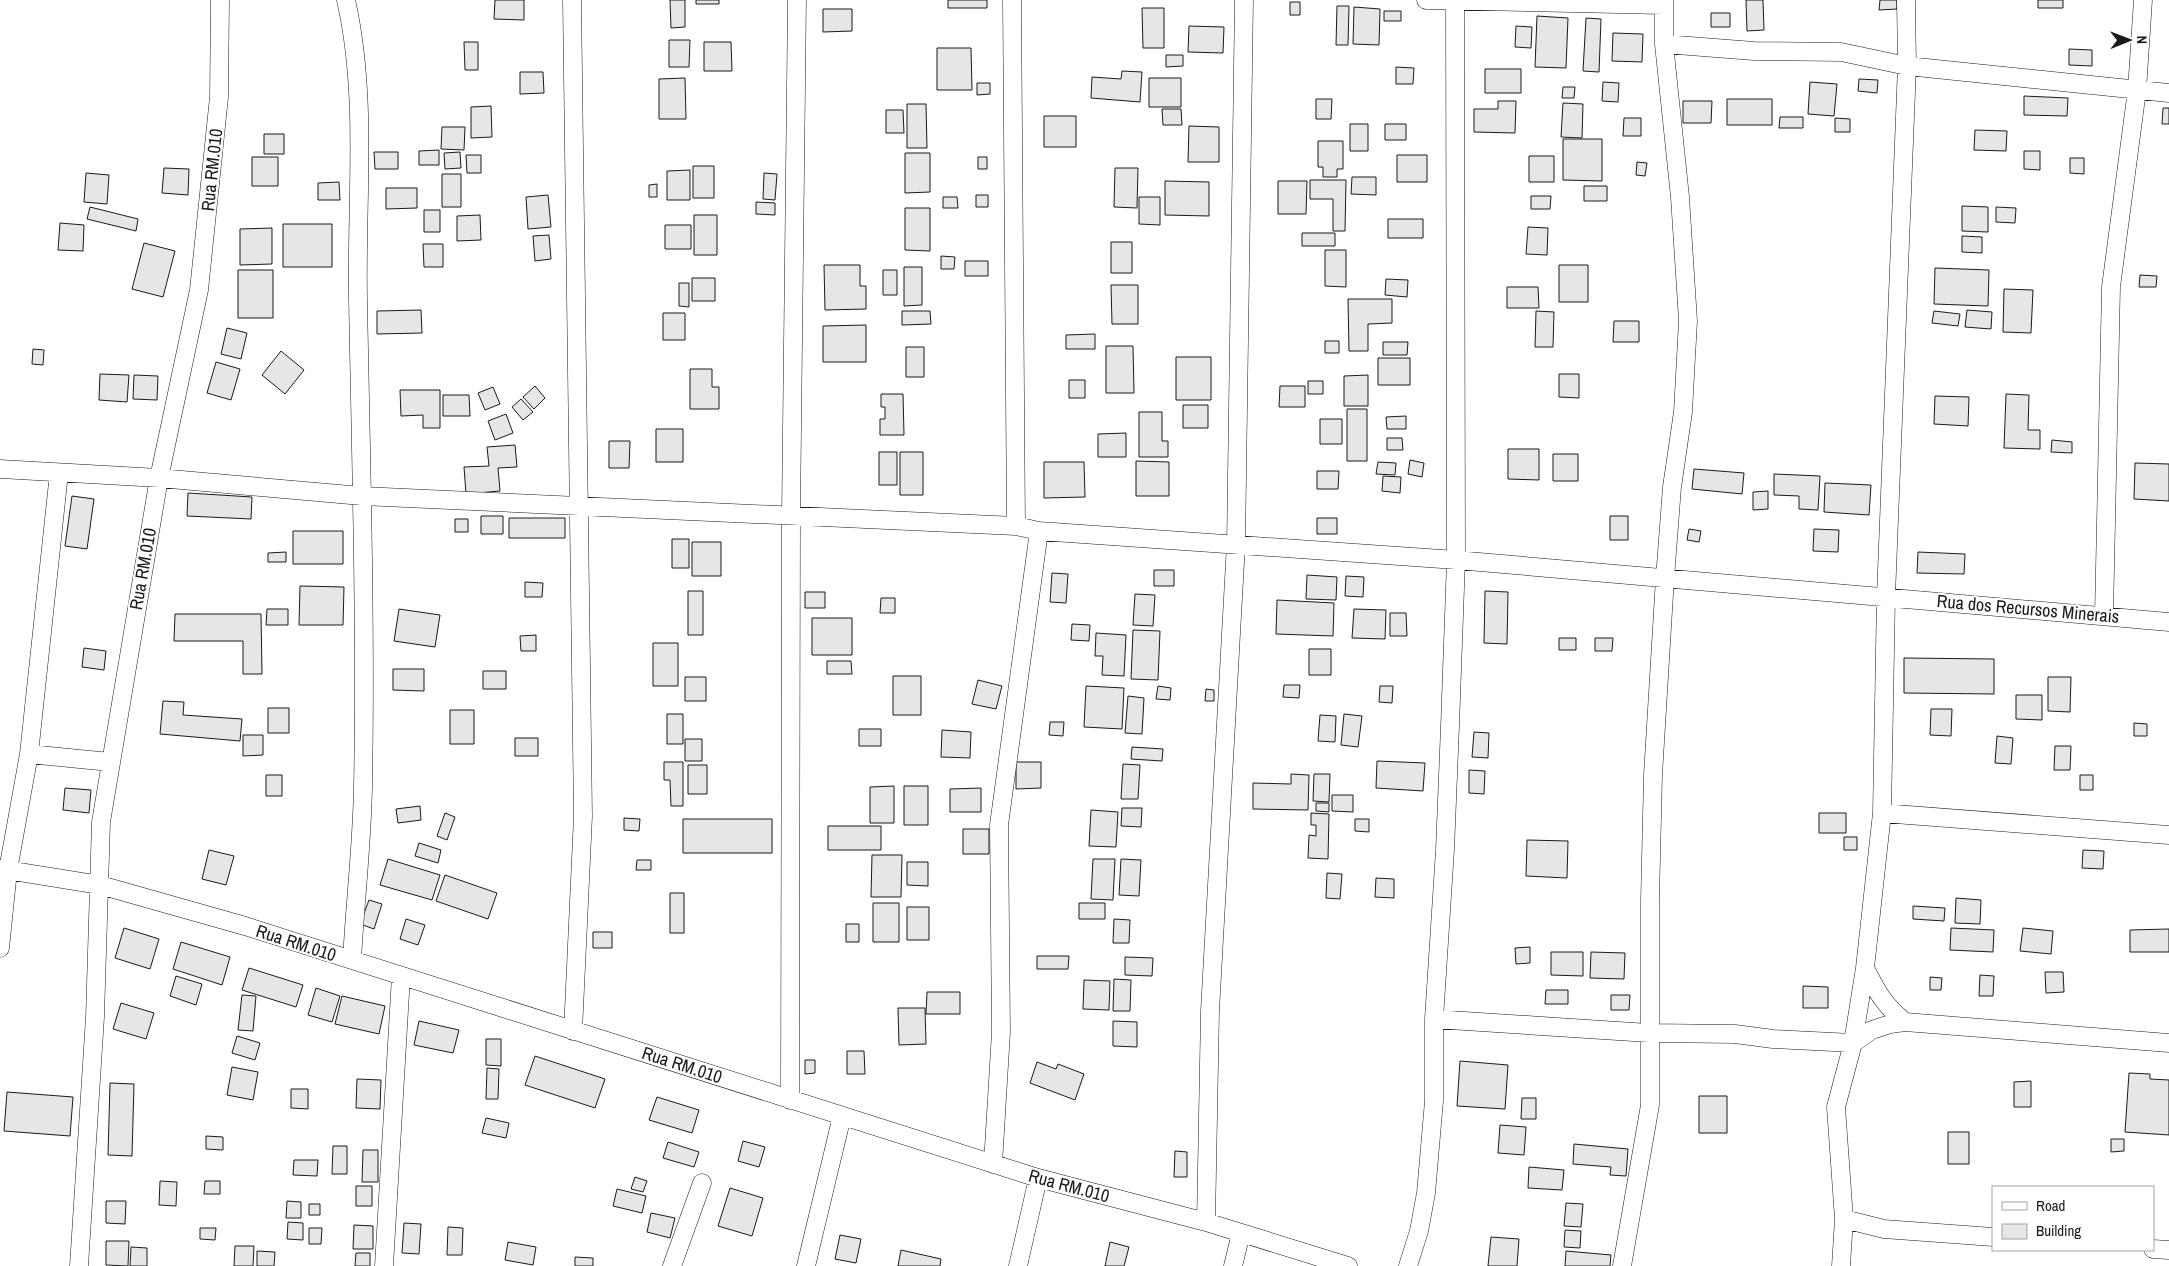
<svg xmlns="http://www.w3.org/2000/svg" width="2169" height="1266" font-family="'Archivo Narrow',sans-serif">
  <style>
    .building { fill: #e6e6e6; stroke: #1a1a1a }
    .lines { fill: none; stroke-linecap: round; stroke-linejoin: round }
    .minor-casing { stroke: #1a1a1a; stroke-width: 19 }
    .minor { stroke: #fff; stroke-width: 18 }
    .labels { text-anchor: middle; stroke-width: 4; stroke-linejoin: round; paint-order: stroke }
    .street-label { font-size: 18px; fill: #1a1a1a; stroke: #fff }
  </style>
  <rect width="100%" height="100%" fill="#fff"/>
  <!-- building -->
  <path class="building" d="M495,0H524V20L494,19Z
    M670,0H685V27L671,28Z
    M696,0H719V4H696Z
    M948,0H987V8H948Z
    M1746,0H1763L1764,30L1747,31Z
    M1880,0H1897V9L1879,10Z
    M2038,0H2063V8H2038Z
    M1290,2H1300V15H1290Z
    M1337,6H1349L1348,45H1336Z
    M1354,7L1380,9L1379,45L1353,44Z
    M1142,8H1164V48H1143Z
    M823,9H852V31L823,32Z
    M1384,11H1401V21H1384Z
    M1711,13H1730V27H1711Z
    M1537,16L1568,18L1566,68L1535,67Z
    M1586,18L1601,19L1599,72L1583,71Z
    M1189,26L1224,27L1223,53L1188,52Z
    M1516,26L1532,27L1531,48L1515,47Z
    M1613,33L1643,34L1642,62L1612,61Z
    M669,40H690L689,67H669Z
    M464,42H478V70H465Z
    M704,42H731L732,71H704Z
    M937,48H971L972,90H937Z
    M2069,49L2092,50V66L2069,65Z
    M1166,55H1183V66L1166,67Z
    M1396,67L1414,68L1413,84H1396Z
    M1485,69H1521V93H1485Z
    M1122,71L1142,72L1140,102L1091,98L1092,77L1121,79Z
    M520,72H543L544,93L520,94Z
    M685,78L686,119H659V79Z
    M1149,78H1181V107H1149Z
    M1859,79L1878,80L1877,93L1858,91Z
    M1603,82L1619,83L1618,102L1602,101Z
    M1810,82L1837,84L1834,116L1808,114Z
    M977,83H990V94L977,95Z
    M1563,87H1575L1574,98H1562Z
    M2024,96L2068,98L2067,116L2024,115Z
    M1316,99H1332L1331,119H1316Z
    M1727,99H1772V125H1727Z
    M1498,101H1516L1515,133L1474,132V109H1498Z
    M1683,101H1712L1711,123H1683Z
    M1563,103L1583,104L1582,138L1561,137Z
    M907,104H926L927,148H907Z
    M491,106L492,137L471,138V107Z
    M2163,108H2169V124H2162Z
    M1162,109H1181L1182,125H1163Z
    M886,110H903L904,133H886Z
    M1044,116H1076V147H1044Z
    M1780,117H1803V128H1779Z
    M1624,118H1641V136H1623Z
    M1835,118L1850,119V132H1835Z
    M1350,124H1368V151H1350Z
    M1385,124H1406V140H1385Z
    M1189,126L1219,127V162H1188Z
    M442,127H465L464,150L441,149Z
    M1975,130L2007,131L2006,151L1974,150Z
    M264,134H284V154H264Z
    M1563,139H1602V181L1563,180Z
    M1318,141H1343V169H1337V177H1323V167H1318Z
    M439,150V165H419V151Z
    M2024,151H2040V170L2024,169Z
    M374,152H398V169H375Z
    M460,152L461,168L445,169L444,153Z
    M905,153H930V192L905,193Z
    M466,155H481V173H467Z
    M1397,155H1427V182H1397Z
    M1529,156H1554V182H1529Z
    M252,157H278V186H252Z
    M978,157H987V169H978Z
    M2070,158H2084V174L2070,173Z
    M1637,162L1647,163L1645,176L1636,175Z
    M693,166H714V198H693Z
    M164,168L189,169L188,195L162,193Z
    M1115,168H1138L1137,208L1114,207Z
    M690,170V200H667V171Z
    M86,173L109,175L107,204L84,202Z
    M764,173L777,174L775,200L763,199Z
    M442,174H461V207H442Z
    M1352,177H1376V195L1351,194Z
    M1310,180H1346L1345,231H1333V199H1310Z
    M1165,181L1209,182V216L1165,215Z
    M1278,181H1307L1306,214H1278Z
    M339,182L340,200H318V183Z
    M657,184V197H649V185Z
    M1584,186H1607V201H1584Z
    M386,188H417V208L386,209Z
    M548,195L551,227L528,229L526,197Z
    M976,195H988V207H976Z
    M1531,196H1551L1550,209H1531Z
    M943,197H957L958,208H943Z
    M1139,197H1160V225L1139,224Z
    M756,202L775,203V215L756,214Z
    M1962,206L1988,207V232L1962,231Z
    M90,207L138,219L136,231L87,219Z
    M1996,207L2016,208L2015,223L1996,222Z
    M905,208H930V251L905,250Z
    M424,210H440V232H424Z
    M480,215L481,240L457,241V216Z
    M694,215H717V255H694Z
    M1388,219H1423V238H1388Z
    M60,223L84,225L83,251L58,250Z
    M283,224H332V267H283Z
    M665,225H691V249H665Z
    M1528,227L1548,228L1547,255L1526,254Z
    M272,228V264L240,265V229Z
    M1302,233H1335V246H1302Z
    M549,235L551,259L535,261L533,236Z
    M1962,236L1982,237V253L1962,252Z
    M1111,242H1132V273H1111Z
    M144,243L175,251L163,297L132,289Z
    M423,244H443V267H424Z
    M1325,250H1346V287L1325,286Z
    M941,256L955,257L954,269H941Z
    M965,261H988V276H965Z
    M824,265H860V286H866V309L825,310Z
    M1559,265H1588V302H1559Z
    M904,267H922V305L904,306Z
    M1935,268L1989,270L1988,306L1934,304Z
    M238,270H273V318H238Z
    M883,270H897V295H883Z
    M2140,275L2157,276L2156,287H2139Z
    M692,278H715V301H692Z
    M1386,279L1408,280L1407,297L1385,295Z
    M679,283H689V307L679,306Z
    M1111,285H1138V324H1112Z
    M1507,287H1538L1539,308H1507Z
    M2004,289L2033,290L2031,333L2003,332Z
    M1348,299H1392V323L1368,324V351H1349Z
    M421,310L422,333L377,334V311Z
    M1967,310L1992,312L1991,329L1965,327Z
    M902,311H930L931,324L902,325Z
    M1536,311L1554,312L1553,347H1535Z
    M1934,311L1960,314L1958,326L1932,323Z
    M663,313H685V340H663Z
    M1614,321H1639V342H1613Z
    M866,325V362H823V326Z
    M227,328L247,333L241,359L221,354Z
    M1095,334V349H1066V335Z
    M1325,341H1339V353H1325Z
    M1383,342H1408L1407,355H1383Z
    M1106,346H1133L1134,393H1106Z
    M906,347H924V377H906Z
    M33,349L44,350L43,365L32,364Z
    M281,351L304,370L285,394L262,375Z
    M1176,357H1211V400H1176Z
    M1378,358H1410V385H1378Z
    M216,362L240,369L231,400L207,393Z
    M690,369H712V387H719V409H690Z
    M100,374L129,375L127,402L99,400Z
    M1559,374H1579V398L1559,397Z
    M134,375L158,376L157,400L133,399Z
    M1368,375V406H1344V376Z
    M1069,380H1085V398H1069Z
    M1308,381H1323V394H1308Z
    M535,386L545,398L534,409L523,397Z
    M1280,386H1305V407H1279Z
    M493,387L500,404L485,410L478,393Z
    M400,390H440V428H423V415L401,416Z
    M881,394H903L904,435H880V419H885V407H881Z
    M2006,394L2029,395L2028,430H2040V449L2004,448Z
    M443,395H469L470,416H443Z
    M1935,396L1969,397L1968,426L1934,424Z
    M521,399L533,412L523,420L512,407Z
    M1183,405H1208V428H1183Z
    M1347,409H1367V461H1347Z
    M1139,412H1162V441H1168V457H1139Z
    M506,414L513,433L495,440L488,421Z
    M1406,416V429H1387L1386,417Z
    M1320,419H1342V444H1320Z
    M656,429H683V462H656Z
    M1126,433V457H1098V434Z
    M1387,438H1402L1403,450H1387Z
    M2052,440L2072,442V453L2051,452Z
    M609,441H630L629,468H609Z
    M515,445L517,467L498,468L500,491L466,494L464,467L489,466L487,447Z
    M1508,449H1539V480L1508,479Z
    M879,452H897V485H879Z
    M900,452H923V495H900Z
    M1553,454H1578V481H1553Z
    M1410,460L1424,463L1422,477L1408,474Z
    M1136,461L1169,462V496H1136Z
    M1044,462H1084L1085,497L1044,498Z
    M1378,462L1396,463L1395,475L1376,474Z
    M2135,463L2169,464V501L2134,499Z
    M1694,469L1744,473L1742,494L1692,489Z
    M1317,471H1339L1338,489H1317Z
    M1774,474L1820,476L1818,510L1799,509V496L1774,495Z
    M1383,476L1401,477L1400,493L1382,491Z
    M1825,483L1871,485L1869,515L1824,512Z
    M1768,491V509L1753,510V492Z
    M188,493L252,497L251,519L187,516Z
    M72,496L94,499L87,549L65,546Z
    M481,516H503V534H481Z
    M1610,516H1628V540H1610Z
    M509,518H565V538H509Z
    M1317,518H1337V534H1317Z
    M455,519H468V532H455Z
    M1689,529L1701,531L1699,542L1687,540Z
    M1814,529L1839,530L1838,552L1813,551Z
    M293,531H343V564H293Z
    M672,539H689V568H672Z
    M692,542H721V576H692Z
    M286,552V562H268V553Z
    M1918,552L1965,554L1964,574L1917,573Z
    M1154,570H1174V586H1154Z
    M1052,573L1068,574L1066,603L1050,602Z
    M1307,575L1337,577L1336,600L1306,599Z
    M1346,576L1364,577L1363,597L1345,596Z
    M525,582L543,583L542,597H525Z
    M300,586L344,587L343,625H299Z
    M688,591H703V635H688Z
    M1485,591L1508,592L1507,644L1484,643Z
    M805,592H825V608H805Z
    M1135,594L1155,595L1153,626L1133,625Z
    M881,598H895V613H880Z
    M1277,600L1334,603L1333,636L1276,634Z
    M267,609H288V625H266Z
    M399,609L440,615L435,647L394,641Z
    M1354,609L1386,610L1385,639L1352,638Z
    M1390,613H1406L1407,636H1390Z
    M175,614H261L262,674H243V641H174Z
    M812,618H852V655H812Z
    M1072,624L1090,625L1089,641L1071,640Z
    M1133,630L1160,631L1158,680L1131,679Z
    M1096,633L1126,635L1124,676L1102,675L1103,656H1095Z
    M536,635V651H521L520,636Z
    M1559,638H1576V650H1559Z
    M1595,638H1613L1612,651H1595Z
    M653,643H678V686H653Z
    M84,648L106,651L104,670L82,667Z
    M1309,649H1331V675H1309Z
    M1904,658L1994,659V694L1904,693Z
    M827,661H851L852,674H827Z
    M393,669H424V691L393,690Z
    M483,671H506V689H483Z
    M893,676H921V715H893Z
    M685,677H706V701H685Z
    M2048,677H2071L2070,712L2048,711Z
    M978,680L1002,686L996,709L972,704Z
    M1284,685H1300L1299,698L1283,697Z
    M1086,686L1124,688L1122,729L1084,727Z
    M1158,686L1171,688L1170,700L1156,699Z
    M1380,686H1393L1392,703L1379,702Z
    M1206,689L1214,690V701H1205Z
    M2016,695H2042V720L2016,719Z
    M1128,696L1144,698L1142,734L1125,733Z
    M163,701L184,702L183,715L242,719L240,741L160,734Z
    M268,708H289V733H268Z
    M1931,709H1952L1951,736L1930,735Z
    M450,710H474V744H450Z
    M667,714H683V744H667Z
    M1344,714L1362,716L1358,747L1341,745Z
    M1320,715L1336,716L1335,742L1318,741Z
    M1050,722H1064L1063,736L1049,735Z
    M2134,723L2147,724V736H2134Z
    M859,729H881V746H859Z
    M942,730L971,732L970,758L941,757Z
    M1474,732L1489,733L1488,758L1472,757Z
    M243,735H263V755L243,756Z
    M1997,736L2013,738L2011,764L1995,763Z
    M515,738H538V756H515Z
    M685,739H702V761H685Z
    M2055,746H2071L2070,770H2054Z
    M1132,747L1163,749L1162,761L1131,759Z
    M1377,761L1425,763L1423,791L1376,788Z
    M664,762H683V806H671L670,780H664Z
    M1016,762H1041V788L1016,789Z
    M1123,764L1140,765L1138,799H1121Z
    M688,765H707V794H688Z
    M1469,770L1485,771L1484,794L1469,793Z
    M1291,774L1309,775L1308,810L1253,809V783L1291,784Z
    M1314,774H1330L1329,802L1313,801Z
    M266,775H282V796H266Z
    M2080,775H2093V790H2080Z
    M894,786V823H870V787Z
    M904,786H928V825H904Z
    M65,788L91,790L89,813L63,810Z
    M981,788V812H950V789Z
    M1332,795H1353V812L1332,811Z
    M1316,803H1329V812L1316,811Z
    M420,806L421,820L398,823L396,809Z
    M1122,808H1142L1141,827L1121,826Z
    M1091,810L1118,812L1116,847L1089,846Z
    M445,813L455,817L447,840L437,836Z
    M1311,813L1329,814L1328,859L1308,858L1309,835L1316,836V825H1311Z
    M1819,813H1846V833H1819Z
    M624,818L640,819L639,831L624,830Z
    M683,819H772V853H683Z
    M1355,819H1369V832L1355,831Z
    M828,826H881V850H828Z
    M963,829H989V854H963Z
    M1844,837H1857V850H1844Z
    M1527,840L1568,841L1567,878L1526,876Z
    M419,843L441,850L438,863L415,856Z
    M209,850L234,856L226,885L202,879Z
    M2083,850L2104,851L2103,869L2082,868Z
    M872,855H902L901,897H871Z
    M388,859L440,875L432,900L380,885Z
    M1093,859H1115L1113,900L1091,899Z
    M1121,859L1141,860L1139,896L1119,895Z
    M637,860H651V870H636Z
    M907,862H928V886L907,885Z
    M1327,873L1342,874L1340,899L1326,898Z
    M445,875L497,893L488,919L436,901Z
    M1376,878L1394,879V898L1375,897Z
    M670,893H684V933H670Z
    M1956,898L1981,900L1980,924L1955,923Z
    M369,900L382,904L374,929L360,924Z
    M873,903H899V942H873Z
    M1079,903H1105V919H1079Z
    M1913,906L1945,908L1944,921L1913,919Z
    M907,907H929V940H907Z
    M406,919L425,925L418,945L400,939Z
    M1114,919L1130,920L1129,943H1113Z
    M846,924H859V942H846Z
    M124,928L159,939L150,969L115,958Z
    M1951,928L1994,930L1993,952L1950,950Z
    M2023,928L2053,931L2051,954L2020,951Z
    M2169,929V952H2130V930Z
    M593,932H612V948H593Z
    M181,942L230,957L222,985L173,969Z
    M1530,947V963L1516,964L1515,948Z
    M1551,952H1583V976L1551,975Z
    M1591,952L1625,953L1624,979L1590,978Z
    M1037,956H1069L1068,969H1037Z
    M1125,957L1153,958L1152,976L1125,975Z
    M249,968L303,985L296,1007L242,990Z
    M2045,972H2063L2064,992L2046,993Z
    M1980,975L1994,976L1993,996H1979Z
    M176,976L202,984L196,1005L170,996Z
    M1930,977L1942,978L1941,990H1930Z
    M1114,979L1131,980L1130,1011H1113Z
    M1084,980L1110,981L1109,1010L1083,1009Z
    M1803,986L1828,987V1008H1803Z
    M316,988L340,996L332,1022L308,1015Z
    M1546,990H1568V1004H1545Z
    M927,992H960V1014H926Z
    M242,995L256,996L253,1031L238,1030Z
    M1611,995H1630L1629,1010H1611Z
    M342,996L385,1006L379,1034L335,1024Z
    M121,1003L154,1013L146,1039L113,1029Z
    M898,1008H925L926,1044L899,1045Z
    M419,1021L459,1030L453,1053L414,1045Z
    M1113,1021L1137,1022V1047L1113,1046Z
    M237,1036L260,1043L255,1060L232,1053Z
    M486,1039H501V1066L486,1065Z
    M847,1051H864L865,1074H847Z
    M535,1056L605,1079L595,1108L525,1085Z
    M805,1060H815V1073L805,1074Z
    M1460,1061L1508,1065L1505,1109L1457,1106Z
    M1037,1062L1056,1069L1058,1064L1084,1074L1075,1100L1030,1083Z
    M232,1067L258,1072L253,1100L227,1095Z
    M487,1068L499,1069L498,1099H486Z
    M2129,1073L2150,1074V1079L2169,1080V1135L2125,1132Z
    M357,1079L381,1080L380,1109L356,1108Z
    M2031,1081V1107H2014V1082Z
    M110,1083L134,1084L132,1156L108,1155Z
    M291,1089H308V1109L291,1108Z
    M7,1092L73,1097L70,1136L4,1131Z
    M1699,1096H1727V1133H1699Z
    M657,1097L699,1110L692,1133L649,1120Z
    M1522,1098H1536V1119H1521Z
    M486,1118L509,1123L506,1138L482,1133Z
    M1500,1125L1526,1127L1524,1155L1498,1153Z
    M1948,1132H1969V1164H1948Z
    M206,1136L223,1137V1150L206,1149Z
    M2111,1139H2124V1151L2111,1152Z
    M743,1141L765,1147L759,1167L738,1161Z
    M668,1142L699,1152L694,1167L663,1158Z
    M1574,1144L1628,1149L1626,1176L1610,1175L1611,1167L1573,1164Z
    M333,1146H347V1174H332Z
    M363,1150H378V1182H362Z
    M1175,1151L1187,1152V1177H1174Z
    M294,1160H318L317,1176L293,1175Z
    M1529,1167L1564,1170L1562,1190L1528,1188Z
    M635,1177L647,1181L643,1192L631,1189Z
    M160,1181L177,1182L176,1206L159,1205Z
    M205,1181H220V1194H204Z
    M356,1186H372V1206H356Z
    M730,1188L763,1198L752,1236L718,1226Z
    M617,1189L646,1196L642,1213L613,1206Z
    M106,1201H126L125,1224L106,1223Z
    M287,1201L301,1202V1218H286Z
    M1566,1203L1583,1204L1581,1227L1564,1226Z
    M309,1204H320V1215H309Z
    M651,1213L675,1218L670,1238L647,1232Z
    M288,1222L303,1223V1240L287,1239Z
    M404,1223L421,1224L419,1254L402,1253Z
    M354,1225L373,1226V1249H353Z
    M448,1227L463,1228L462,1255H447Z
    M200,1228H216L215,1240L200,1239Z
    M309,1228H322L321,1244H309Z
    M1565,1230L1581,1231L1580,1248L1564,1247Z
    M840,1235L861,1239L856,1263L835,1259Z
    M1491,1237L1519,1239L1517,1266H1488Z
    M106,1241H129L128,1266L106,1265Z
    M508,1242L536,1247L533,1265L505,1260Z
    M1110,1242L1129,1247L1124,1266H1105Z
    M235,1246H254L253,1266H234Z
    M131,1247L147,1248V1266H130Z
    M901,1250L941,1259L940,1266H898Z
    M257,1251L275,1252L274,1266H257Z
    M1566,1251L1611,1255L1610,1266H1565Z
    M356,1253H370V1266H355Z
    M575,1257L593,1258V1266H575Z"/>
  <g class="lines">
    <defs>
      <path id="minor" d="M346,0C368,98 356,199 358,299C361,461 366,624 363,787C362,845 355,903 352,960
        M572,0L583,816L573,1031
        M1012,0L1016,526
        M1426,0L1664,5
        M1664,44L1754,51L1841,52L1907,66L2169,93
        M0,469L159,478L362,496L1016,526L1039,531L1456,560L2169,622
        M2104,616L2111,287L2137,90L2143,0
        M29,754L110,762
        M1882,813L2169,835
        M0,869L100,885L245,926L1038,1178L1206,1222L1348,1266
        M0,948L8,870L29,754L59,473
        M1865,968C1877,992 1884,1005 1905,1022
        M1434,1019L1649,1033L1735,1034L1773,1039L1853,1043L1872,1030L1890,1024L1905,1022L2169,1043
        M790,1100L791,515L797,0
        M993,1164L1001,1032L999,825L1039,531
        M1844,1219L1884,1229L1993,1237
        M1206,1222L1210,1011L1236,544L1244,0
        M2153,1249L2169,1250
        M79,1266L95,1017L101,822L159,478L199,290L219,97L220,0
        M384,1266L401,976
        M672,1266L702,1183
        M806,1266L842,1116
        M1018,1266L1038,1178
        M1233,1266L1241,1233
        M1408,1266L1419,1231L1426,1193L1434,1101V1019L1445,850L1450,726L1456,560L1455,0
        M1622,1266L1650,1105V900L1653,775L1665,578L1672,487L1683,412L1688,321L1680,197L1664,44V0
        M1841,1266L1844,1219L1836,1107L1853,1043L1865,968L1882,813L1886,596L1907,66L1906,0"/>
    </defs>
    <!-- minor casing -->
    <use href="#minor" class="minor-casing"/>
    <!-- minor -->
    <use href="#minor" class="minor"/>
  </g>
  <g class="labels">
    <!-- street labels -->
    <g class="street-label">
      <text transform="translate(212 170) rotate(-84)" y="6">Rua RM.010</text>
      <text transform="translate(143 569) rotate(-80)" y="6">Rua RM.010</text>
      <text transform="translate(2028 609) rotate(5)" y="6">Rua dos Recursos Minerais</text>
      <text transform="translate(296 943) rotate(18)" y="6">Rua RM.010</text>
      <text transform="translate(682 1065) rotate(18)" y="6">Rua RM.010</text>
      <text transform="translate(1069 1186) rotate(15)" y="6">Rua RM.010</text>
    </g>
  </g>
  <!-- legend -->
  <rect x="1992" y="1186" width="162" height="65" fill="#ffffff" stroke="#a3a3a3"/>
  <rect x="2002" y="1202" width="25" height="8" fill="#ffffff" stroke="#a3a3a3"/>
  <text x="2036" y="1211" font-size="15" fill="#1a1a1a">Road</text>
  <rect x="2002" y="1224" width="25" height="15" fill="#e6e6e6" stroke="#a3a3a3"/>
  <text x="2036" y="1236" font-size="15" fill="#1a1a1a">Building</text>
  <!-- north arrow -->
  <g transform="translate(2129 40) rotate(89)" stroke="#ffffff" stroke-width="4" paint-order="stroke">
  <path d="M0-4L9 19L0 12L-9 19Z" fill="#1a1a1a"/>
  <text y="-8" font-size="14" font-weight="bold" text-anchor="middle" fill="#1a1a1a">N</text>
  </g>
</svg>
